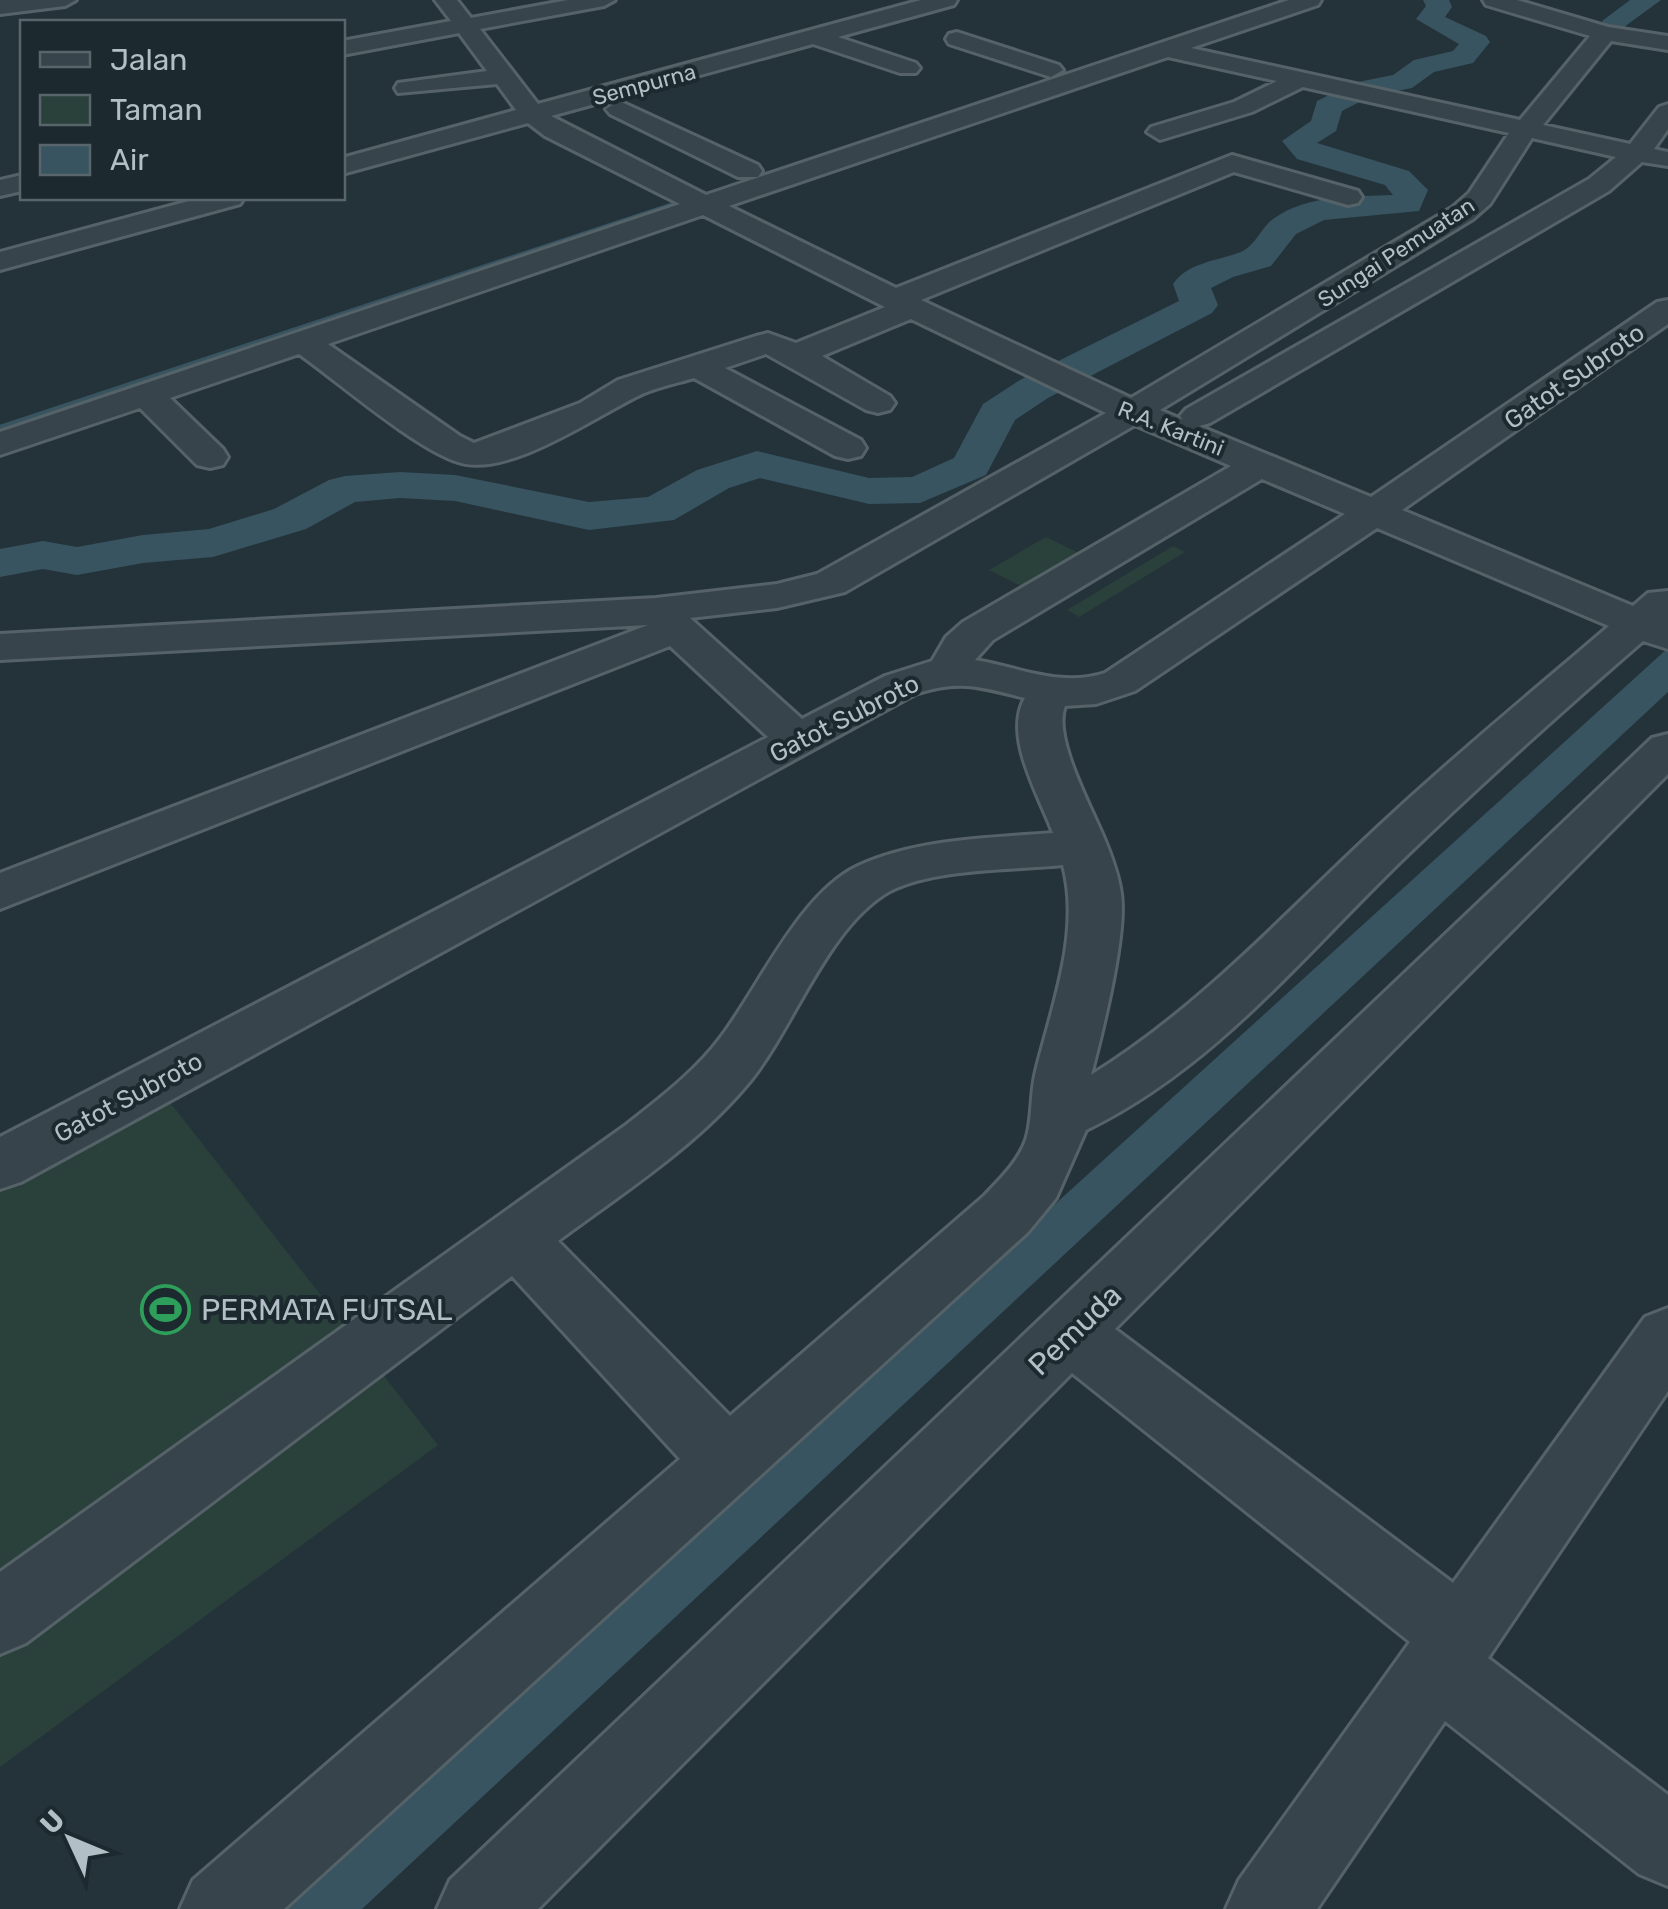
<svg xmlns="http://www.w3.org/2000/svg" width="1668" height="1909" font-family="Rubik,sans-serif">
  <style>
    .green { fill: #2a403b }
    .water { fill: #385460 }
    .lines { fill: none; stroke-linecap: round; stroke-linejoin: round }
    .stream-far1 { stroke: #385460; stroke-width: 5 }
    .stream { stroke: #385460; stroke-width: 6 }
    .river { fill: #385460; fill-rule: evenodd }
    .minor-casing { stroke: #556268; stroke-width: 6 }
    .minor { fill: #37444b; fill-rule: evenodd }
    .labels { text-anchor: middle; stroke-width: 8; stroke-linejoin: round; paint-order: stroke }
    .far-street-label { font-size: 22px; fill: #b3bfc6; stroke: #1c292f }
    .street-label { font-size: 25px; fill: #b3bfc6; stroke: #1c292f }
    .near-poi-label { font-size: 30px; fill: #b3bfc6; stroke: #1c292f; text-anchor: start }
    .near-street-label { font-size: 30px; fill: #b3bfc6; stroke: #1c292f }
  </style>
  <rect width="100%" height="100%" fill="#24333a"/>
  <!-- green -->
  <path class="green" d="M1046,537L1083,555L1027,589L989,570Z
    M1173,546L1185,552L1079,617L1067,610Z
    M158,1087L438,1445L0,1767V1175Z"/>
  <!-- water -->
  <path class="water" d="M1668,648V692L362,1909H278Z"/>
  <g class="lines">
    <!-- stream-far1 -->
    <path class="stream-far1" d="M1173,39L1287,0
      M663,209L1105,62"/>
    <!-- stream -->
    <path class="stream" d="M0,428L670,206"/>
    <!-- river -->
    <path class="river" d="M1423,0H1449L1452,7L1445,17L1486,36L1490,42L1473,63L1434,72L1412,88L1371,96L1342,111L1336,131L1317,143L1409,171L1428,190L1419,211L1324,220L1296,234L1271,266L1233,277L1211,288L1218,305L1212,313L1048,398L1015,420L986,475L920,503L869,504L760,478L729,488L674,520L589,530L455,501L400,498L355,502L306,529L213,557L143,563L77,575L43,569L0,577V549L43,541L77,547L143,535L209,529L274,509L329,480L345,476L400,472L455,475L589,502L648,497L697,470L757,451L869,478L912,477L954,458L983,404L1020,380L1179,301L1173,284C1188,262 1218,261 1241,252C1255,246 1261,228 1273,219C1308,194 1353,197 1393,195L1385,185L1297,159L1282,141L1311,121L1317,101L1353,83L1393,75L1414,60L1453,51L1459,44L1416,19L1426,6Z
      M1630,0H1661L1624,27H1606L1602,21Z"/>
    <defs>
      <path id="minor" d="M0,0H76L65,6L0,14Z
        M435,0H457L471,18L568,0H615L604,6L480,29L538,104L921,0H957L954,5L838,37L916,63L920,68L916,73H900L813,44L551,116L706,195L1289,0H1321L1318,5L1191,48L1520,120L1590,36L1486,5L1483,0H1517L1608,27L1668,36V50L1611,41L1543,125L1630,144L1659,107L1668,104V129L1654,149L1668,152V166L1642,162L1609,191L1210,423L1199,426L1371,497L1657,302L1668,300V324L1402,510L1633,606L1648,593L1668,591V649L1643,641C1561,712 1480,785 1402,860C1302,957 1213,1069 1086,1130L1056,1198L1028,1232L284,1909H180L193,1880L680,1459L512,1276L26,1643L0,1654V1572L626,1125C660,1098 695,1072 721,1037C759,987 800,893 858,866C917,839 990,838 1053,833C1039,795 1003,736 1025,698C981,687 960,679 915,694L21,1182L0,1189V1137L768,737L670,646L0,909V873L648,625L0,660V634L656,598L777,584L817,574L1106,413L911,319L822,356L890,396L895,403L890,410L878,413L866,410L766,354L725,368L861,440L866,448L861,456L848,459L835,456L694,378C677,383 658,387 642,394C597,415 508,479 458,462C413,447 340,383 299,354L170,398L223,449L228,457L223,465L210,468L197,465L140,408L0,455V432L680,204L545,136L528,123L342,174V158L516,110L497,84L398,93L395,88L398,83L487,71L459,33L342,55V41L451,21ZM1168,57L1277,81L1234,102L1151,127L1147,132L1160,140L1252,112L1303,87L1509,133L1469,193L1453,207L1131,398L921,300L1234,172L1348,205L1358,203L1362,197L1358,191L1232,155L896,288L729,206ZM1532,138L1616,157L1589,179L1186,409L1180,416L1183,420L1160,410L1473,219L1490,204ZM703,215L885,307L796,343L768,333L756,336L618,380L580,403L474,443L460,436L328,344ZM1135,425L1231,466L963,622L946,637L932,661L885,676L802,719L690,618L777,608L845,592ZM1262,479L1345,514L1105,673C1060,688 1019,667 975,660L993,640ZM1377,528L1609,626C1526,697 1441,767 1362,842C1275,924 1193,1012 1091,1075C1102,1033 1127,934 1121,894C1119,877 1112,858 1106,843C1093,810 1052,738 1065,706L1096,704L1135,691ZM1063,865C1081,932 1052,1006 1036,1071C1030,1094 1033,1119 1026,1140C1018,1162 1000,1179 984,1196L730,1416L558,1241C624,1192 698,1145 751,1080C795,1025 828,926 890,891C934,868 1014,870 1063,865Z
        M957,32L1059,65L1063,70L1051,77L949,44L946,39L949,34Z
        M619,101L758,165L762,171L758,177H738L610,114L606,109Z
        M22,175V191L0,196V180Z
        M200,198H244L240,204L0,270V252Z
        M1668,734V774L1115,1329L1453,1583L1645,1317L1668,1308V1391L1488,1658L1668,1795V1886L1639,1874L1445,1721L1317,1909H1226L1239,1880L1410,1642L1072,1373L538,1909H437L450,1880L1652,738Z"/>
    </defs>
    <!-- minor casing -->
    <use href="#minor" class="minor-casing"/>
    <!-- minor -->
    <use href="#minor" class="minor"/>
  </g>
  <!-- icons -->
  <defs>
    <symbol id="stadium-ring" viewBox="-11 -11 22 22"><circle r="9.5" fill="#1c292f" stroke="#2e9e5b" stroke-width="1.5"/><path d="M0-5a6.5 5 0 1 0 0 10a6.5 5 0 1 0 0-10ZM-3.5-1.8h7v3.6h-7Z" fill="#2e9e5b"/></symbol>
  </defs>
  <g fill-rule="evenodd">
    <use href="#stadium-ring" x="138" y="1282" width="55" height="55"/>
  </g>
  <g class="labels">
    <!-- far-street labels -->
    <g class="far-street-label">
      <text transform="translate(644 84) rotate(-15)" y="8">Sempurna</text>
      <text transform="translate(1396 252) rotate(-33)" y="8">Sungai Pemuatan</text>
      <text transform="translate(1171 428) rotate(22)" y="8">R.A. Kartini</text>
    </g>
    <!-- street labels -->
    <g class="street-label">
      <text transform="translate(1574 376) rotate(-35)" y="9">Gatot Subroto</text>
      <text transform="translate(844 718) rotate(-27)" y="9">Gatot Subroto</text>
      <text transform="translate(128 1097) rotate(-28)" y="9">Gatot Subroto</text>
    </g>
    <!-- near-poi labels -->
    <g class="near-poi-label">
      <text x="201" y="1320">PERMATA FUTSAL</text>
    </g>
    <!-- near-street labels -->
    <g class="near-street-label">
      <text transform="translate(1075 1330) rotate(-44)" y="10">Pemuda</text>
    </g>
  </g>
  <!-- legend -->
  <rect x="20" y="20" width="325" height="180" fill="#1c292f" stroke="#58656b" stroke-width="2.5"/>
  <rect x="40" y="52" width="50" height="15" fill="#37444b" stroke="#58656b" stroke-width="2.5"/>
  <text x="110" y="70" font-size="30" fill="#b3bfc6">Jalan</text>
  <rect x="40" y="95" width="50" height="30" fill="#2a403b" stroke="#58656b" stroke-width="2.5"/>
  <text x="110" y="120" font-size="30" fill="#b3bfc6">Taman</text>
  <rect x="40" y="145" width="50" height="30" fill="#385460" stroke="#58656b" stroke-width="2.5"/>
  <text x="110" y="170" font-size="30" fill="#b3bfc6">Air</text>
  <!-- north arrow -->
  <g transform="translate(70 1839) rotate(314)" stroke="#1c292f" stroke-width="8" paint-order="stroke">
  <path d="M0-8L18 38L0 25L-18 38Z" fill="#b3bfc6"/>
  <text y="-15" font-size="28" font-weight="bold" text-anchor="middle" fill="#b3bfc6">U</text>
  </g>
</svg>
